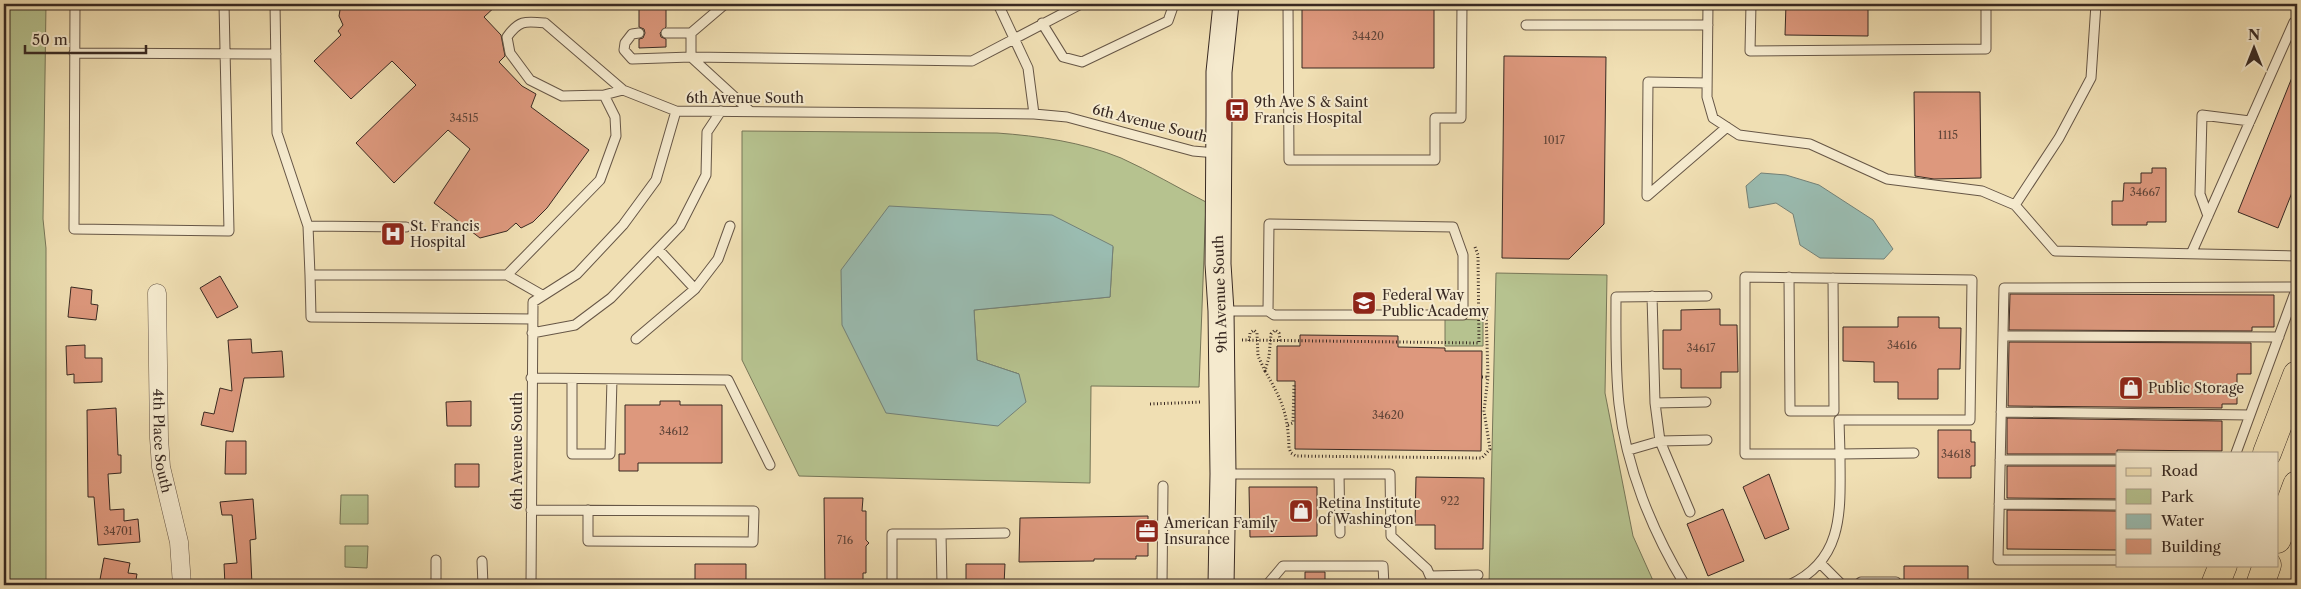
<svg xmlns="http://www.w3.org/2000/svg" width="2301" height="589" font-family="'Libre Caslon Text',serif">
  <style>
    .green { fill: #b6c28f; stroke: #777658; fill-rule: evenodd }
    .water { fill: #9abcb1; stroke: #738178 }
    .building { fill: #dd987d; stroke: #382922 }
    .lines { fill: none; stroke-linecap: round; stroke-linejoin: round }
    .lane-casing { stroke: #665646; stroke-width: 11 }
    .street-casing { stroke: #665646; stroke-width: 19 }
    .secondary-casing { stroke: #382922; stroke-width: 27 }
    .primary-casing { stroke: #382922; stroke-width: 29 }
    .path { stroke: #382922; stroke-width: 3; stroke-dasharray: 1 2.5; stroke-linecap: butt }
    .lane { stroke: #f5eace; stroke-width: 9 }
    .street { stroke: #f5eace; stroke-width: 18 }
    .secondary { stroke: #f5eace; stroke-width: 25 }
    .primary { stroke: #f0dfb3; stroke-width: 28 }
    .labels { text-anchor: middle; stroke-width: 4; stroke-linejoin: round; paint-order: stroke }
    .number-label { font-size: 11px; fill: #614539 }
    .street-label { font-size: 14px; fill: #382922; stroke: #f5eace }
    .poi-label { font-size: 14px; fill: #382922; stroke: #f5eace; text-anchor: start }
  </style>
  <rect width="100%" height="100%" fill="#f0dfb3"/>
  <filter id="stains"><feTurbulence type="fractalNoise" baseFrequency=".004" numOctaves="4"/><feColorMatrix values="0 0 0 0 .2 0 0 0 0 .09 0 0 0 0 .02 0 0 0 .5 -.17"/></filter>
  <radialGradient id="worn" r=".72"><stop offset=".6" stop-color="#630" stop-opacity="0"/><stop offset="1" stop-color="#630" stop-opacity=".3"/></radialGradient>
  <!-- green -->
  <path class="green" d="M4,4H46L43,219L46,248V585H4Z
    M742,131L997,133C1039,136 1082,142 1121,158C1150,171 1178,188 1206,202L1199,387L1091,386L1090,483L799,476L742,360ZM1113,247L1110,297L974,310L977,360L1019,374L842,325Z
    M1496,273L1607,275L1605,393L1633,536L1655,585H1489Z
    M1445,319L1483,320V346H1445Z
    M341,495H368V524H340Z
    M345,546H368L367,568L345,567Z"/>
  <!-- water -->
  <path class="water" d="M1761,173L1786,175L1819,185L1873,220L1893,249L1884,259L1820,258L1800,245L1793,214L1776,203L1749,208L1746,186Z
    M889,206L1052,215L1113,246L1110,297L974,310L977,360L1019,374L1026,402L998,426L886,413L842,325L841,270Z"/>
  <!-- building -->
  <path class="building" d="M341,4H498L484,17L501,35L505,56L499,62L522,86L536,94L531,107L589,150L547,208L533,222L521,228L516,223L507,231L480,238L434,203L470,149L448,130L394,183L356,143L416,85L392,61L351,99L314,61L341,35L338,31L343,25L339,16Z
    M639,4H666V27L660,33L661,37L666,39V47L639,48V39L643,38L645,33L644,29L639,27Z
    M1302,4H1434V68H1302Z
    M1786,4H1868V36L1785,35Z
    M1504,56L1606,57L1604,224L1569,259L1502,258Z
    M2297,65V180L2278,228L2238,212Z
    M1914,92H1980L1981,178L1934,179L1915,176Z
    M2152,168H2166V222H2147V225H2112V201H2123L2124,183H2141V173H2152Z
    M220,276L238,307L217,318L200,288Z
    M71,287L92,290L91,304L98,305L96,320L68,317Z
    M2010,294L2274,295V327H2252V331L2009,330Z
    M1720,309V325H1737L1738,372H1721V388H1681V369H1663V330H1681V310Z
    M1898,317H1939V328H1961L1960,369H1938V399H1898V382H1874V362L1843,361V327H1898Z
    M1300,335L1398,336V347L1445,348V351H1482L1481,451L1295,449V381H1277V346H1300Z
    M251,339L252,353L282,351L284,377L244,378L233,432L201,425L204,412L214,414L220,388L232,391L228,340Z
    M2009,342L2251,343V374H2237V404H2222V408L2008,406Z
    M85,345V358H102V382L74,383V374L67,375L66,346Z
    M471,401V426H447L446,402Z
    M660,401H680V405H722V463H638V471H619V454H625V405H660Z
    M116,408L118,455H121V473L108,474L110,510L124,509V521L138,519L140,542L98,545L94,497H88L87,410Z
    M2007,418L2222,421V451L2117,450V454H2007Z
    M1938,430H1971V442H1975V466H1971V478H1938Z
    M226,441H246V474H225Z
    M455,464H479V487H455Z
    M2007,466H2117V499L2007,498Z
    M1769,474L1789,529L1765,539L1743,487Z
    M1416,477L1484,478L1483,549H1435V525H1415Z
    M1249,487H1317V536L1250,537Z
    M824,498H863L862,511H866V540L869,543L866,546V573H863V585H825Z
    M253,499L256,539L250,540L252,585H225L224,564L237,563L232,515H222L220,502Z
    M1723,509L1744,561L1708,576L1687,524Z
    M2007,510L2117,511V550L2007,549Z
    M1148,516V556H1136V559H1094V561L1019,562L1020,518Z
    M104,558L130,563L128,573L137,574L135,585H99Z
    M695,564H746V585H695Z
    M966,564H1005L1004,585H966Z
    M1904,566H1968V585H1904Z
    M1305,572H1325V585H1305Z"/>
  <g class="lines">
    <defs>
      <path id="lane" d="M75,4L74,229L229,231L224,4
        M275,4L277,133L308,226L310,275H507L542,295
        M725,4L691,33V57L750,111
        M998,4L1028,68L1034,114
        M1288,4L1289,160H1435V118H1461L1462,4
        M1708,4L1707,97L1713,118L1739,135L1810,144L1887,179L1982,191L2015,205L2059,138L2091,78L2096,4
        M1751,4L1750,51L1986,49V4
        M1042,23L1063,57L1082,62L1168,21L1174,4
        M1526,25H1708
        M639,33L632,34L625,43L624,50L632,59L691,57L972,61L1081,4
        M666,33H691
        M74,53L276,54
        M1707,83L1648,82L1647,196L1727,127
        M623,90L604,95L562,96L530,80L510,53L507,37C519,20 525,21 545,23L623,90L676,111
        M2015,205L2055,251L2297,256
        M2208,216L2200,194L2202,115L2250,121
        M308,226L406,227
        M658,249L695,289L718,259L730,226
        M2191,254L2294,22L2297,23
        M310,275L311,317L533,319
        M507,275L600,180L616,136L615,117L604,95
        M1745,277L1972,280L1970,420H1839L1840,454H1745Z
        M1789,277L1790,411H1834L1833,278
        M1652,296L1655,403L1706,402
        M1222,311H1268L1274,315H1463V255L1453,227L1269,224L1268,311
        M532,333L575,325L611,298L680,226L706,175L707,132L721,111
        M2003,336L2279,337
        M636,339L695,289
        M531,378L728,380L770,465
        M572,379V454H610L612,379
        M1655,403L1660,441L1707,440
        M2001,412L2250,415
        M1629,450L1660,441L1690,512
        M2000,460H2117
        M1226,474H1390L1391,536L1427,569L1430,576L1478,575
        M1339,474L1340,533
        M1999,504L2117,505
        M531,510L754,511L753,542L588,541V510
        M436,560V585
        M2117,560H1998L2004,288L2297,287L2236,453
        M482,561L483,585
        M1821,564L1842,585
        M531,585L533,302L577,274L623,225L656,180L676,111L1034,114L1067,117L1193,151L1216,153
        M892,585V534H941
        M942,585L941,534L1005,533
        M1162,585L1163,486
        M1267,585L1283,566H1383L1384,585
        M1685,585C1652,531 1626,467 1619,404C1615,368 1616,332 1616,297L1707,296
        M1789,585C1846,559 1840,507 1840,454L1914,453
        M1857,585L1861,582H1896"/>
      <g id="street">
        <path id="s1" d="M157,293L159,438L161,467L179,542L182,585"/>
      </g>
      <path id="secondary" d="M1221,585L1223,474L1221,311L1218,264L1219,115V72L1226,4"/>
      <path id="primary" d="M2267,453L2297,375
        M2277,539L2297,485
        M2215,585L2223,565
        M2260,585L2267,565"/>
    </defs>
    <!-- lane casing -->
    <use href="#lane" class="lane-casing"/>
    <!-- street casing -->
    <use href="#street" class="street-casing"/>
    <!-- secondary casing -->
    <use href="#secondary" class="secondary-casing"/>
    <!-- primary casing -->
    <use href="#primary" class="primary-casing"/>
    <!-- path -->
    <path class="path" d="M1242,340L1479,343L1478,255L1475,247
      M1249,341L1250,333L1254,330L1257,333L1258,356L1265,371L1269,357L1271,334L1275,330L1279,333L1280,341
      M1265,371C1282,400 1288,414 1289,448L1291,453L1296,456L1482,458L1490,449L1484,411L1488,377L1486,310H1479
      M1482,377H1488
      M1150,404L1202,402
      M1288,425L1293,423L1294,384"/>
    <!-- lane -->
    <use href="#lane" class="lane"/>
    <!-- street -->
    <use href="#street" class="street"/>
    <!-- secondary -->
    <use href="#secondary" class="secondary"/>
    <!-- primary -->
    <use href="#primary" class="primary"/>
  </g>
  <!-- icons -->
  <defs>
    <symbol id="bus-square" viewBox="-11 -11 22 22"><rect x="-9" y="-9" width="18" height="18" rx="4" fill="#8f2418" stroke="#f5eace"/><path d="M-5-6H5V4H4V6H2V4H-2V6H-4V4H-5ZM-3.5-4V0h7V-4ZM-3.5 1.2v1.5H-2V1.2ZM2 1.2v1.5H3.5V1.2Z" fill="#fff"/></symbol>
    <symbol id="hospital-square" viewBox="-11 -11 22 22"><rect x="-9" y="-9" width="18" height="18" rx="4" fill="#8f2418" stroke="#f5eace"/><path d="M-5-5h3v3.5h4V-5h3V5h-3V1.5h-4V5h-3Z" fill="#fff"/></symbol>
    <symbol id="school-square" viewBox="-11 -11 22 22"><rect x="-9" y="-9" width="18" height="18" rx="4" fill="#8f2418" stroke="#f5eace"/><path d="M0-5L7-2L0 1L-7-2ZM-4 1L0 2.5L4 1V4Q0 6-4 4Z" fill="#fff"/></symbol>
    <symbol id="shop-square" viewBox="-11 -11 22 22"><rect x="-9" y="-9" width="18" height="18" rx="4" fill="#8f2418" stroke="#f5eace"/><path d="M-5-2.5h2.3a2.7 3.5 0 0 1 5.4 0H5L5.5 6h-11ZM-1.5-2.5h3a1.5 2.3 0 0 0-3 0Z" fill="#fff"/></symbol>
    <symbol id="office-square" viewBox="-11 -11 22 22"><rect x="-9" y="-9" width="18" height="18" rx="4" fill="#8f2418" stroke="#f5eace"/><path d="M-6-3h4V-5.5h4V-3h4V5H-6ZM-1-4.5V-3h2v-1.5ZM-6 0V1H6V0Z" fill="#fff"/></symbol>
  </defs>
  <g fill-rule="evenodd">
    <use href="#bus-square" x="1223" y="96" width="28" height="28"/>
    <use href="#hospital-square" x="379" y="220" width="28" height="28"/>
    <use href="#school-square" x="1350" y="289" width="28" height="28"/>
    <use href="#shop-square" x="2117" y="374" width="28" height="28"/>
    <use href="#shop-square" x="1287" y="497" width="28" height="28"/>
    <use href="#office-square" x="1133" y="517" width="28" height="28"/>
  </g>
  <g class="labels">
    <!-- number labels -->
    <g class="number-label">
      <text x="1368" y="40">34420</text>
      <text x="464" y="122">34515</text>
      <text x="1948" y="139">1115</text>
      <text x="1554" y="144">1017</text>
      <text x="2145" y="196">34667</text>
      <text x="1902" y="349">34616</text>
      <text x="1701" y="352">34617</text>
      <text x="1388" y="419">34620</text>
      <text x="674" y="435">34612</text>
      <text x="1956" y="458">34618</text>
      <text x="1450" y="505">922</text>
      <text x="118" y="535">34701</text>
      <text x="845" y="544">716</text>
    </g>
    <!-- street labels -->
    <g class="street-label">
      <text x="745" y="103">6th Avenue South</text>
      <text transform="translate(1150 123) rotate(14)" y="5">6th Avenue South</text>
      <text transform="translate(1220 294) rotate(-92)" y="5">9th Avenue South</text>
      <text dy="5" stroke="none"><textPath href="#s1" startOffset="148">4th Place South</textPath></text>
      <text transform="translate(517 451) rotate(-90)" y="5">6th Avenue South</text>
    </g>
    <!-- poi labels -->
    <g class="poi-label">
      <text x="1254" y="107">9th Ave S &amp; Saint<tspan x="1254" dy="16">Francis Hospital</tspan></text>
      <text x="410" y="231">St. Francis<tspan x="410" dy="16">Hospital</tspan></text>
      <text x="1382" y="300">Federal Way<tspan x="1382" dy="16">Public Academy</tspan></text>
      <text x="2148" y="393">Public Storage</text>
      <text x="1318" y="508">Retina Institute<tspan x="1318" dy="16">of Washington</tspan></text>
      <text x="1164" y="528">American Family<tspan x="1164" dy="16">Insurance</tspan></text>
    </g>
  </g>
  <!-- margin -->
  <rect width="2301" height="589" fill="none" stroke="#f0dfb3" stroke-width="20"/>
  <rect x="5" y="5" width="2291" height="579" fill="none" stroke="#382922" stroke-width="2.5"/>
  <rect x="10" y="10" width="2281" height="569" fill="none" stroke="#382922"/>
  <!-- legend -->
  <rect x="2116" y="452" width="162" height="115" fill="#f5eace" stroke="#a99d89"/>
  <rect x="2126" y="468" width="25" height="8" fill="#f0dfb3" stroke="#a99d89"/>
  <text x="2161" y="476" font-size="15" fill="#382922">Road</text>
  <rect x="2126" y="489" width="25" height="15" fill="#b6c28f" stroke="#a99d89"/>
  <text x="2161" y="502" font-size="15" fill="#382922">Park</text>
  <rect x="2126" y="514" width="25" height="15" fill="#9abcb1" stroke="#a99d89"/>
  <text x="2161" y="526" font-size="15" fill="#382922">Water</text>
  <rect x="2126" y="539" width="25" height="15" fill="#dd987d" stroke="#a99d89"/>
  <text x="2161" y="552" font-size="15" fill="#382922">Building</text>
  <!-- north arrow -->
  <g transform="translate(2254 48)" stroke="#f5eace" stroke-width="4" paint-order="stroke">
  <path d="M0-4L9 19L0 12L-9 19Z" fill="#382922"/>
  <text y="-8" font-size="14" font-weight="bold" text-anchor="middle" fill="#382922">N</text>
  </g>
  <!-- scale -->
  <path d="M25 45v8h121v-8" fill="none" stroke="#382922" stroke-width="2.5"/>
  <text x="32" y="45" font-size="15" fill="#382922" stroke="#f5eace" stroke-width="4" paint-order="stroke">50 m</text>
  <rect width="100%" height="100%" filter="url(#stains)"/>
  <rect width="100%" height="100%" fill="url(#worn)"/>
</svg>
